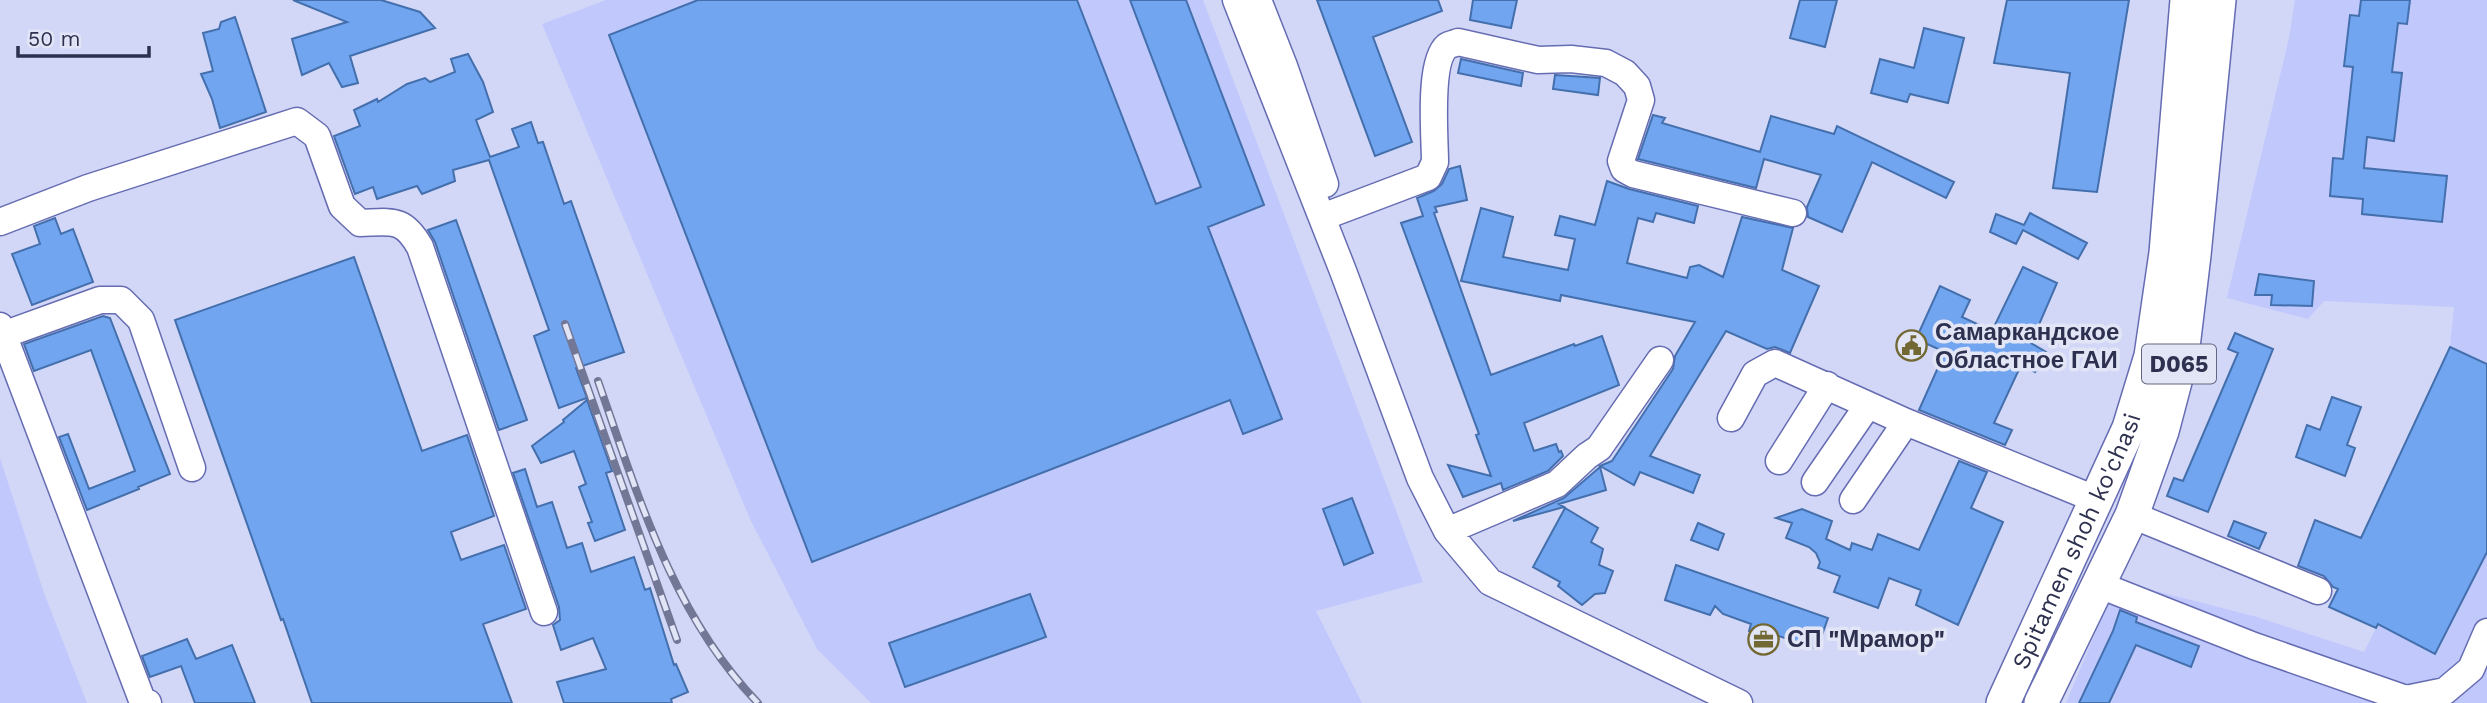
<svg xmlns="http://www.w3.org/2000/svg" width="2487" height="703" font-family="'Work Sans',sans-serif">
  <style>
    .built { fill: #c1c8fc }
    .building { fill: #72a5f0; stroke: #446fad; stroke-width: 2 }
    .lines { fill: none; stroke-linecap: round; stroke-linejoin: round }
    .minor-casing { stroke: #656cb2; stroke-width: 29 }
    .major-casing { stroke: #656cb2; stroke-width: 36 }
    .minor { stroke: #fff; stroke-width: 26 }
    .major { stroke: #fff; stroke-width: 33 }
    .rail-casing { stroke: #737796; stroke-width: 8 }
    .rail { stroke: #e2e5f5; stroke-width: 5; stroke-dasharray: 16; stroke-linecap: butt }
    .labels { text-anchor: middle; stroke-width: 7; stroke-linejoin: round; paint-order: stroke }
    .shield { fill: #e2e5f5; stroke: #636781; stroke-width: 2 }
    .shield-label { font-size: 23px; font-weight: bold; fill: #2d314f }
    .poi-label { font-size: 24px; font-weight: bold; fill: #2d314f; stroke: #e2e5f5; text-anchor: start }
    .street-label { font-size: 24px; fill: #2d314f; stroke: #e2e5f5 }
  </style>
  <rect width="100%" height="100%" fill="#d2d7f7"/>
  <!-- built -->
  <path class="built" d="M606,0H1203L1423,582L1316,611L1362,703H871L817,649L750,519L542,24Z
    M2295,0H2487V703H2066L2117,581L2257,617L2364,652L2376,628L2329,607L2450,347L2454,307L2324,301L2308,319L2227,298L2289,38Z
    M0,458L44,593L87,703H0Z"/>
  <!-- building -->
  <path class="building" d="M293,0H381L420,12L435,28L350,56L358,83L342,87L329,63L302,75L292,39L347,22Z
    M698,0H1077L1156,204L1201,187L1130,0H1186L1264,205L1208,227L1282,419L1243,434L1230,400L812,562L609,35Z
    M1317,0H1438L1442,11L1373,37L1412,142L1375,156Z
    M1473,0H1517L1511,28L1470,20Z
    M1800,0H1837L1825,47L1790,38Z
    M2007,0H2129L2097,192L2053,188L2070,73L1994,63Z
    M2361,0H2410L2407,24L2398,23L2392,72L2402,73L2394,141L2367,137L2364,168L2447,176L2442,222L2362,214L2363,199L2330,196L2333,158L2343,159L2353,67L2344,66L2350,15L2359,16Z
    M235,17L266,112L220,128L212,99L201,74L213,71L203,33L219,29L221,22Z
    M1924,28L1964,38L1948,103L1910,94L1907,102L1871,93L1880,59L1914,68Z
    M468,54L483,82L493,112L476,120L490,157L519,147L512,129L531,122L538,143L543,142L564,204L571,201L624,352L576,368L587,398L559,408L534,336L549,330L489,160L453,170L455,181L422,194L417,186L377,199L373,187L355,194L334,136L360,126L354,110L377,99L378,102L407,84L425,78L430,82L455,72L451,59Z
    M1461,59L1523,73L1521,86L1458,73Z
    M1555,75L1600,78L1598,95L1553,89Z
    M1653,115L1665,118L1662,123L1760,152L1771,116L1834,134L1837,126L1954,182L1946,198L1872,162L1842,232L1808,217L1807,207L1821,175L1764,159L1756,188L1638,159Z
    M1460,166L1467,200L1435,207L1437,212L1434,213L1491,375L1574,344L1575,346L1602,336L1619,385L1524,423L1534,451L1556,444L1559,452L1561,451L1563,456L1548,471L1503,490L1501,483L1463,497L1448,465L1491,476L1476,435L1479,434L1401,223L1423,216L1417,198L1434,191L1442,184L1449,169Z
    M1607,181L1629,189L1698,206L1694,223L1656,213L1653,222L1638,218L1627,263L1687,278L1690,267L1699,265L1723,277L1742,217L1793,228L1782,270L1819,286L1790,353L1775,347L1767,349L1726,331L1650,456L1700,475L1693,493L1640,472L1634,485L1600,466L1612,461L1673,369L1675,356L1695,322L1561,295L1560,301L1461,281L1481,208L1513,217L1503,257L1568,270L1575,239L1555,235L1560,216L1595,225Z
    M2030,213L2087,243L2078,259L2023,230L2016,244L1990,232L1996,214L2024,225Z
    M55,218L61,234L73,229L93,282L32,305L12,254L40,244L34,226Z
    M456,220L527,420L499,430L435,242L428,230Z
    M354,257L422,451L467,435L494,516L451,532L461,560L504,545L526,609L483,624L512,703H312L283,619L281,620L175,320Z
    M2023,267L2057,283L2031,343L2046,352L2043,360L2045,367H2037L2035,372L2021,365L1994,423L2012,430L2005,445L1919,410L1945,352L1916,339L1940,286L1970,300L1962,317L1992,331Z
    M2259,274L2314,281L2312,306L2271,305L2272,295H2255Z
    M103,316L110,318L170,474L138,487L139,489L87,510L59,437L68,434L89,489L135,471L91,350L34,371L24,344Z
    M2235,333L2273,349L2208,512L2167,496L2174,478L2183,481L2238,353L2228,349Z
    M2450,347L2487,364V552L2435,654L2378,624L2376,628L2329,607L2338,589L2333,587L2324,576L2298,566L2315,520L2361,538Z
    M2332,397L2361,407L2347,445L2355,448L2345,476L2296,457L2307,425L2320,430Z
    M587,400L612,471L606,473L625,530L595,541L588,523L592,522L579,487L586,484L574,451L541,463L532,446L564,422L563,420Z
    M1959,461L1987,472L1971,508L2003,522L1958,625L1916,605L1921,590L1889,578L1878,608L1834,592L1840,576L1818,568L1820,562L1816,553L1809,547L1786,538L1792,523L1776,518L1802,509L1832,521L1826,539L1850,550L1852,543L1872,550L1878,534L1919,550Z
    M1600,467L1606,490L1559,504L1564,507L1513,521L1564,498Z
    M525,469L537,507L552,502L567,548L582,543L591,572L634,557L645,590L650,588L674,665L676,664L688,692L671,699L672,703H564L557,682L606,669L593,638L561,650L553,625L560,620L559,607L513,473Z
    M1352,498L1373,553L1344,565L1323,509Z
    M1565,508L1598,528L1591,542L1603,549L1599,565L1613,571L1605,593L1595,594L1582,605L1558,586L1560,582L1533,567Z
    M2234,521L2266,533L2259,549L2228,536Z
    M1698,523L1724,534L1718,550L1691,540Z
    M1676,565L1828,618L1817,649L1764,631L1763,636L1749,631L1751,624L1723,614L1715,606L1710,615L1665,600Z
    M1030,594L1046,637L905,687L889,643Z
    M2120,610L2137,617L2136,622L2199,646L2191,667L2136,645L2109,703H2079L2113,631Z
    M187,639L196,659L232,645L255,703H195L181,666L150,677L142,656Z"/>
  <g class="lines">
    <defs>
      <path id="minor" d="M1236,0L1343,271L1420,478L1447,531L1490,582L1739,703
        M1258,0L1284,66L1325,184
        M1333,213L1428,177L1435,162C1435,138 1428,62 1447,46C1450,44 1454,44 1458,42L1538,60L1571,59L1606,63L1625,73L1637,86L1641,100L1621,161L1624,169L1633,174L1793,213
        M0,222L88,188L297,121L317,136L342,206L360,223C392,222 403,217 420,247L544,612
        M0,326L142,700L148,703
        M3,335L100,300H121L141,320L192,468
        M1731,418L1755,374L1775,363L1906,422L2095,499
        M1779,461L1827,385
        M1815,482L1868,405
        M1853,500L1906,422
        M2132,515L2318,591
        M1447,531L1557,484L1587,456L1599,448L1660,360
        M2097,584L2254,646L2406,699L2445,691L2471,669L2487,632"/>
      <g id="major">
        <path id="s1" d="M2003,703L2129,428L2151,356L2166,253L2187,0"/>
        <path d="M2041,703L2132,515L2162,431L2182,355L2194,255L2219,0"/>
      </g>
    </defs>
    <!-- minor casing -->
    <use href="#minor" class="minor-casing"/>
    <!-- major casing -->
    <use href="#major" class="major-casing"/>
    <!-- minor -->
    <use href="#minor" class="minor"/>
    <!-- major -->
    <use href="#major" class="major"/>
    <defs>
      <path id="rail" d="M565,324L677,640
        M598,381C638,495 672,614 758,703"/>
    </defs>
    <!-- rail casing -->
    <use href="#rail" class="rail-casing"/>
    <!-- rail -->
    <use href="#rail" class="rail"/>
  </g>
  <!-- icons -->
  <defs>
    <symbol id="civic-ring" viewBox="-11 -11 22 22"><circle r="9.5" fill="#e2e5f5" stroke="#726834" stroke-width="1.5"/><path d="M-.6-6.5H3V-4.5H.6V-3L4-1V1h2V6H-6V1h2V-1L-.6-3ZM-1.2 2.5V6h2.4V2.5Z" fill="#726834"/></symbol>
    <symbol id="office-ring" viewBox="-11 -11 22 22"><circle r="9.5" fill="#e2e5f5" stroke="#726834" stroke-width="1.5"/><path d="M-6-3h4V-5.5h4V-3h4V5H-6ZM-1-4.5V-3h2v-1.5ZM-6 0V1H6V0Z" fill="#726834"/></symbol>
  </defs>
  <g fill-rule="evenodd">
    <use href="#civic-ring" x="1894" y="328" width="35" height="35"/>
    <use href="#office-ring" x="1746" y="622" width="35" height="35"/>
  </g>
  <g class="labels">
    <!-- shield labels -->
    <rect class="shield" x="2142" y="344.5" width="74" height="39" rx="5"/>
    <g class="shield-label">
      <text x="2179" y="372">D065</text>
    </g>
    <!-- poi labels -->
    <g class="poi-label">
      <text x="1935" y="340">Самаркандское<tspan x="1935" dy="28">Областное ГАИ</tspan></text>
      <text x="1787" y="647">СП "Мрамор"</text>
    </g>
    <!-- street labels -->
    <g class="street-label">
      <text dy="8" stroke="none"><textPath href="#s1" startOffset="178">Spitamen shoh ko'chasi</textPath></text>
    </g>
  </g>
  <!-- scale -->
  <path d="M18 46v10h131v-10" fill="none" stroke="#2d314f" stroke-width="3.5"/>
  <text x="28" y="46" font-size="21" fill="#2d314f" stroke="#e2e5f5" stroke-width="5" paint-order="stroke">50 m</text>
</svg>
